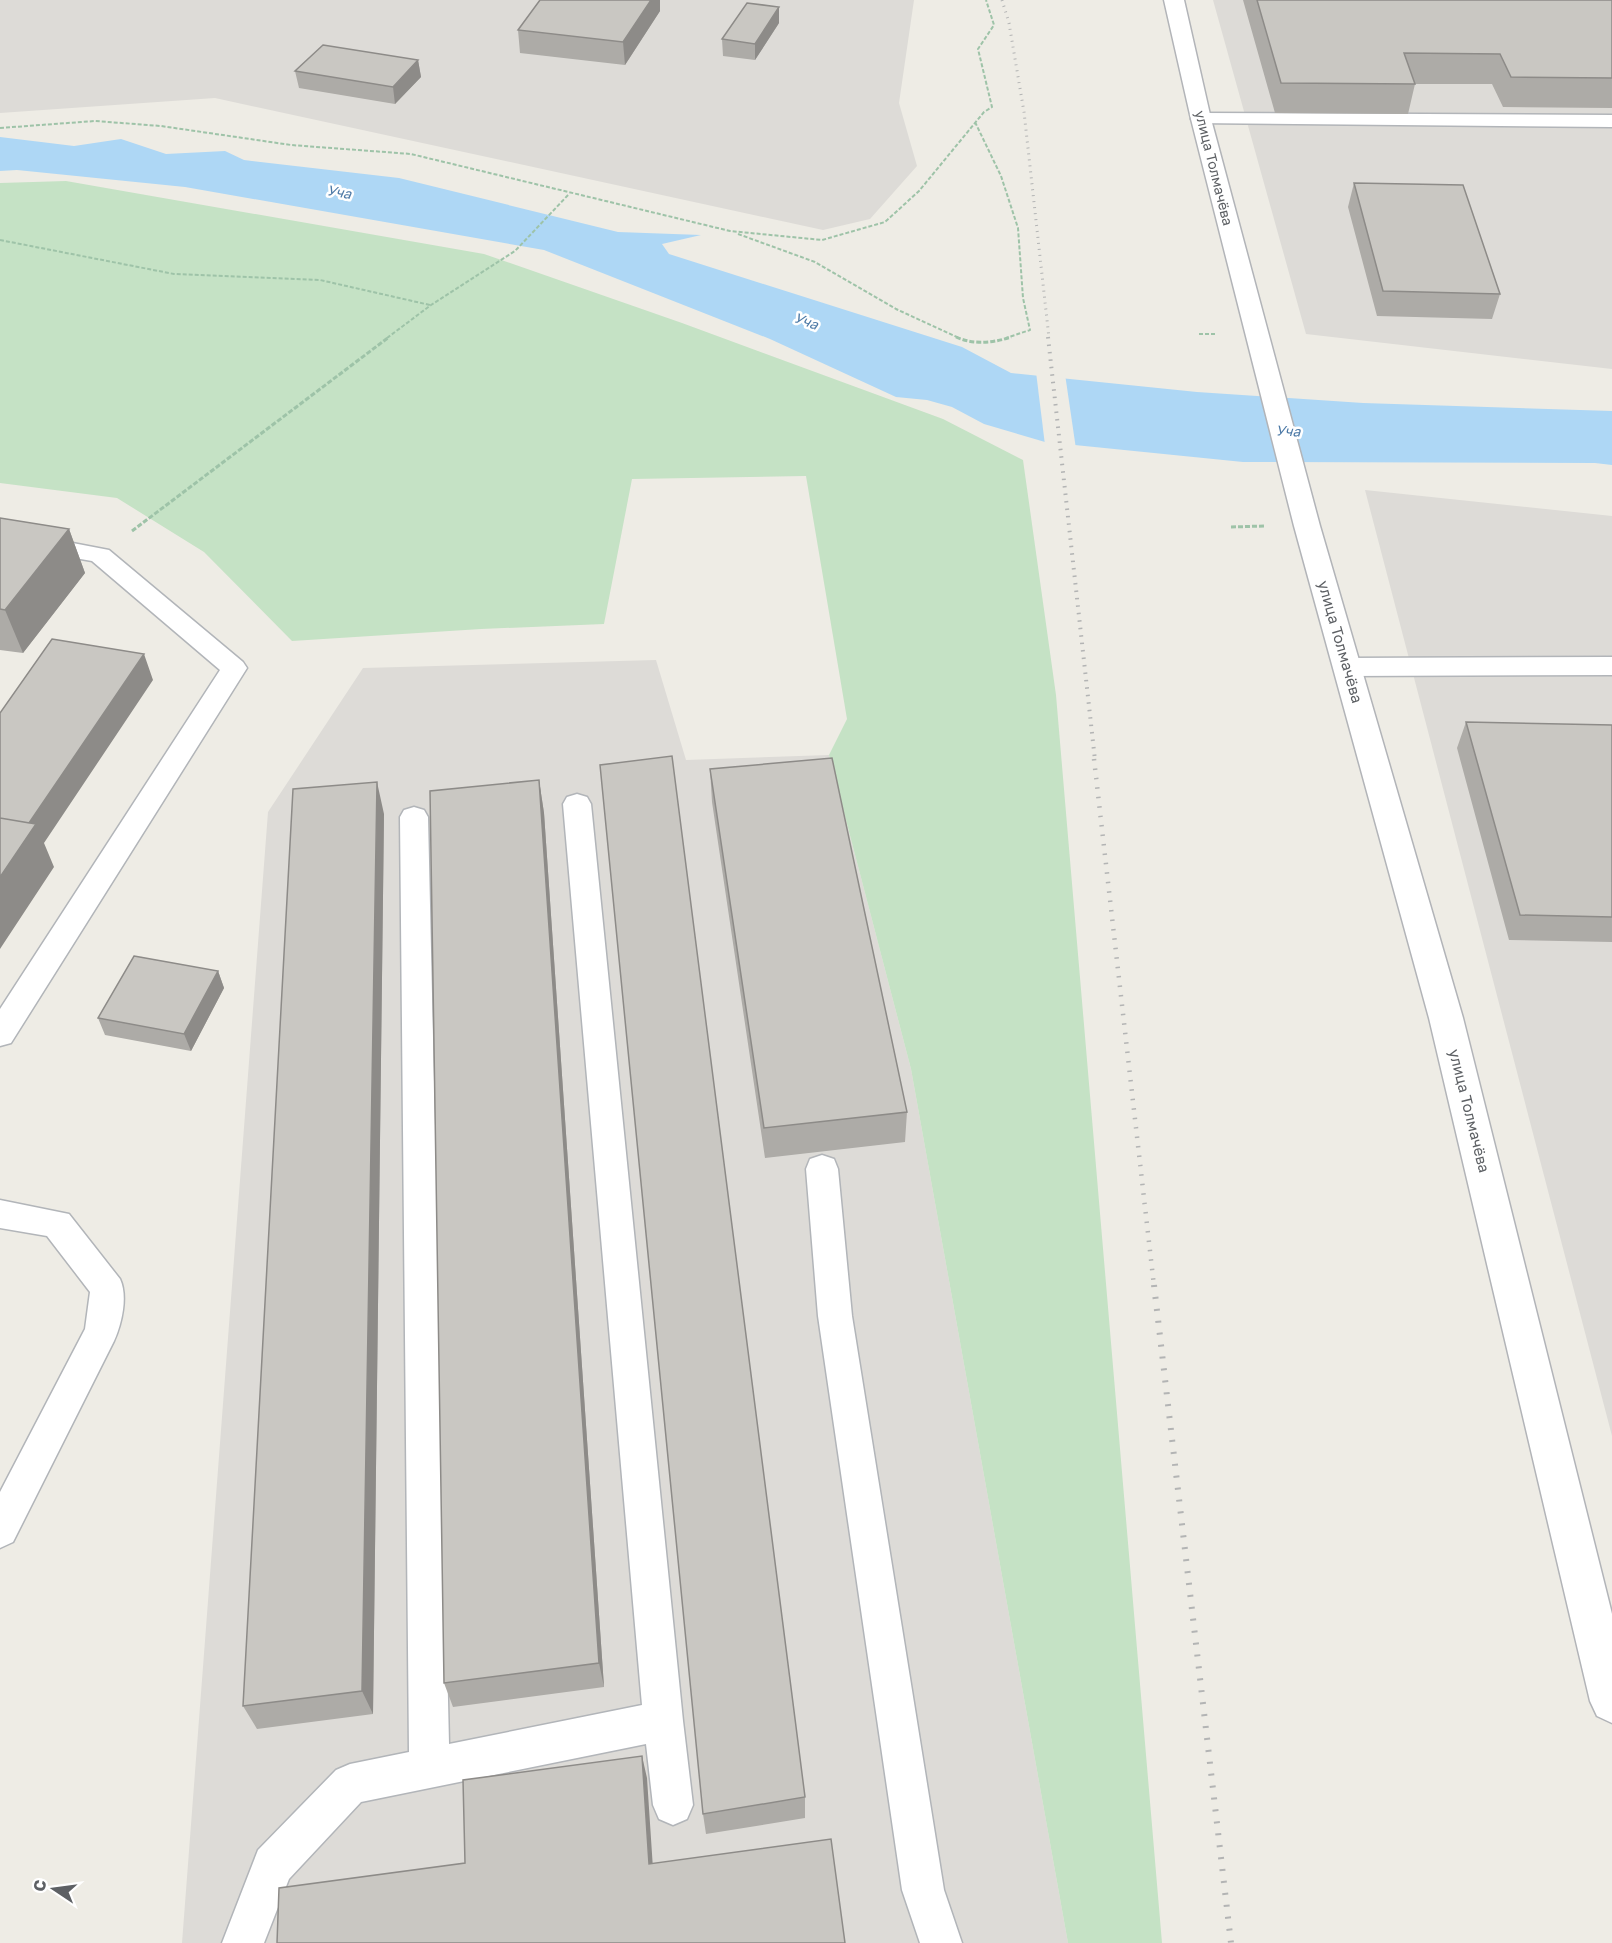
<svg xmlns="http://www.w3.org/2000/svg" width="1612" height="1943" font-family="'Golos Text',sans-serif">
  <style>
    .industrial { fill: #dddbd7 }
    .green { fill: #c5e2c5 }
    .water { fill: #aed7f5 }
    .pier { fill: #eeece5 }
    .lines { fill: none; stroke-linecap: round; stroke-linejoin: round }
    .lane-casing { stroke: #b2b5b9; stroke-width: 3 }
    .secondary-casing { stroke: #b2b4b8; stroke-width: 3 }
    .path-far1 { stroke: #9ec3a8; stroke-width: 2; stroke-dasharray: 4 2; stroke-linecap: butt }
    .path { stroke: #9ec3a8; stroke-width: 3; stroke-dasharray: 5 2; stroke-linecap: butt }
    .lane { fill: #fff; fill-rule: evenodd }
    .secondary { fill: #fff; fill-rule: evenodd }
    .rail-far3 { stroke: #b3b4b4; stroke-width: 3; stroke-dasharray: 1 5; stroke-linecap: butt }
    .rail-far2 { stroke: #b3b4b4; stroke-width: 4; stroke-dasharray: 1.5 6; stroke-linecap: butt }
    .rail-far1 { stroke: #b3b4b4; stroke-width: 4.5; stroke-dasharray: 1.5 8; stroke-linecap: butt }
    .rail { stroke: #b3b4b4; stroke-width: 6; stroke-dasharray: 2 10; stroke-linecap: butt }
    .wall { fill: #adaba7 }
    .shaded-wall { fill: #8d8b88 }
    .building { fill: #c9c7c2; stroke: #8d8b88; stroke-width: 1.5 }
    .labels { text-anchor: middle; stroke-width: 5; stroke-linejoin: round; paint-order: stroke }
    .far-street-label { font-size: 14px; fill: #5d6064; stroke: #fff }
    .far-water-label { font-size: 14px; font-style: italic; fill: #4c79a6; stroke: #fff }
    .street-label { font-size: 15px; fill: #5d6064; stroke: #fff }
  </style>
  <rect width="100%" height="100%" fill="#eeece5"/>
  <!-- industrial -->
  <path class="industrial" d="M0,0H914L899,103L917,166L870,219L823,230L215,98L0,113Z
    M1213,0H1612V369L1306,334Z
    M1365,490L1612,516V1436Z
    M656,660L686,760L829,755L911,1069L1068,1943H182L268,812L363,668Z"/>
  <!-- green -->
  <path class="green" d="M66,181L484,254L682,323L943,419L1023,460L1056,695L1162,1943H1068L911,1069L829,755L847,719L806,476L632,479L604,624L481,629L292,641L204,552L117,498L0,483V183Z"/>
  <!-- water -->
  <path class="water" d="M0,137L74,146L121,139L166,154L225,151L244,160L399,178L618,232L701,235L662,244L669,254L962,347L1011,373L1197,392L1363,403L1612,411V465L1595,463L1243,462L1045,442L984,424L952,407L927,400L896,397L770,339L544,250L185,187L17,170L0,171Z"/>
  <!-- pier -->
  <path class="pier" d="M1036,372L1065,374L1076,449L1045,445Z"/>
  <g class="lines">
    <defs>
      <path id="lane" d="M1201,113L1612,115V127L1194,123L1191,119L1194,115Z
        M0,529L109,550L243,662L247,668L11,1043L0,1046V1009L220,670L92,561L0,545Z
        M1612,657V675L1347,676L1338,673L1334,667L1338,661L1347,658Z
        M577,794L587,797L591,804L683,1721L693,1805L687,1819L673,1825L659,1819L653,1805L646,1744L361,1802L289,1879L264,1943H222L258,1850L336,1770L350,1764L409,1752L400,817L404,810L414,807L424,810L428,817L449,1744L642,1705L563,804L567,797Z
        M822,1155L834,1159L838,1169L852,1316L944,1890L962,1943H920L902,1890L818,1316L806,1169L810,1159Z
        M0,1200L69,1214L120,1279C128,1296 122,1323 114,1341L13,1542L0,1548V1492L85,1329L90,1292L47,1236L0,1228Z"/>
      <path id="secondary" d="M1164,0H1184L1211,119L1320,526L1463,1018L1612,1614V1723L1597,1716L1590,1701L1429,1018L1294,526L1191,119Z"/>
    </defs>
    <!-- lane casing -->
    <use href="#lane" class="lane-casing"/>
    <!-- secondary casing -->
    <use href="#secondary" class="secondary-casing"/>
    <!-- path-far1 -->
    <path class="path-far1" d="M975,122L1001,176L1018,228L1023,298L1030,330L1006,338
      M0,128L95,121L161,126L291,145L411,154L730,231L822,240L885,222L919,191L984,112L992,107L978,49L994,25L986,0
      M738,234L815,262L896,309L959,338
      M0,240L174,274L320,280L430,305
      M1199,334H1217
      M387,338L431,305L515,251L569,194"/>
    <!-- path -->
    <path class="path" d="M956,337C973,345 993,343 1011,337
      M1231,527L1264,526
      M132,531L389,337"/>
    <!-- lane -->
    <use href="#lane" class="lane"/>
    <!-- secondary -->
    <use href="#secondary" class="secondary"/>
    <!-- rail-far3 -->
    <path class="rail-far3" d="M1002,0L1009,23L1024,112L1049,338"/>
    <!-- rail-far2 -->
    <path class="rail-far2" d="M1048,337L1095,760"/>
    <!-- rail-far1 -->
    <path class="rail-far1" d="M1094,759L1154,1286"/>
    <!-- rail -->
    <path class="rail" d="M1154,1285L1231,1943"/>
  </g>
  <!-- wall -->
  <path class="wall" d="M540,0H660V11L625,65L520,53L518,30Z
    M1243,0H1612V108L1503,107L1492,84H1415L1408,114L1275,113Z
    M779,23L755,60L723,56L722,39Z
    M418,60L421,77L395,104L299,88L295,71Z
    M1354,183L1500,294L1492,319L1377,316L1348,207Z
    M0,518L69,529L85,573L23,653L0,650Z
    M1466,722L1612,725V942L1509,940L1457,748Z
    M710,769L907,1112L905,1142L765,1158L712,802Z
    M539,780L544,813L604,1687L453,1707L444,1683Z
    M384,814L373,1714L257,1729L243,1706Z
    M218,971L224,988L191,1051L105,1035L98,1018Z
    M805,1797V1818L706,1834L703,1814Z"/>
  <!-- shaded-wall -->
  <path class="shaded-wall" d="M651,0H660V11L625,65L623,42Z
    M779,7V23L755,60V44Z
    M418,60L421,77L395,104L393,87Z
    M69,529L85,573L23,653L5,610Z
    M144,654L153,680L44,843L54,867L0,949V877L26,827Z
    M539,780L544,813L604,1687L599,1663Z
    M377,782L384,814L373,1714L362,1691Z
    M218,971L224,988L191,1051L184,1034Z
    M642,1756L647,1778L654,1884L649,1864Z"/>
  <!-- building -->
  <path class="building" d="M540,0H651L623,42L518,30Z
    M1257,0H1612V78L1511,77L1500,54L1404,53L1415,84L1281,83Z
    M747,3L779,7L755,44L722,39Z
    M323,45L418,60L393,87L295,71Z
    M1354,183L1463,185L1500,294L1383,291Z
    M0,518L69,529L5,610L0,609Z
    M52,639L144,654L29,823L0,818V713Z
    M1466,722L1612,725V917L1520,915Z
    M672,756L805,1797L703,1814L600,765Z
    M832,758L907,1112L764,1128L710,769Z
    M539,780L599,1663L444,1683L430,791Z
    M377,782L362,1691L243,1706L293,789Z
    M0,818L36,824L0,877Z
    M134,956L218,971L184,1034L98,1018Z
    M642,1756L649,1864L831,1839L845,1943H277L279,1888L465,1863L463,1780Z"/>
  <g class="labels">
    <!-- far-street labels -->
    <g class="far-street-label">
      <text transform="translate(1214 168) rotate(76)" y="5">улица Толмачёва</text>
    </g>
    <!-- far-water labels -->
    <g class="far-water-label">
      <text transform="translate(339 192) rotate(10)" y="5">Уча</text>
      <text transform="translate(806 321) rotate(20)" y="5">Уча</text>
      <text transform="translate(1288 431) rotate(3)" y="5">Уча</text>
    </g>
    <!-- street labels -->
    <g class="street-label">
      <text transform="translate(1340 642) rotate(74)" y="5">улица Толмачёва</text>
      <text transform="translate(1469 1111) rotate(76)" y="5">улица Толмачёва</text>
    </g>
  </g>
  <!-- north arrow -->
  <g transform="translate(54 1889) rotate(283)" stroke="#ffffff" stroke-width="4.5" paint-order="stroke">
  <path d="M0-4.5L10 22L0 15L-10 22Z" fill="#5d6064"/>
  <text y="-9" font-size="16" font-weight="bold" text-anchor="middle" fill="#5d6064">С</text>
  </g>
</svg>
